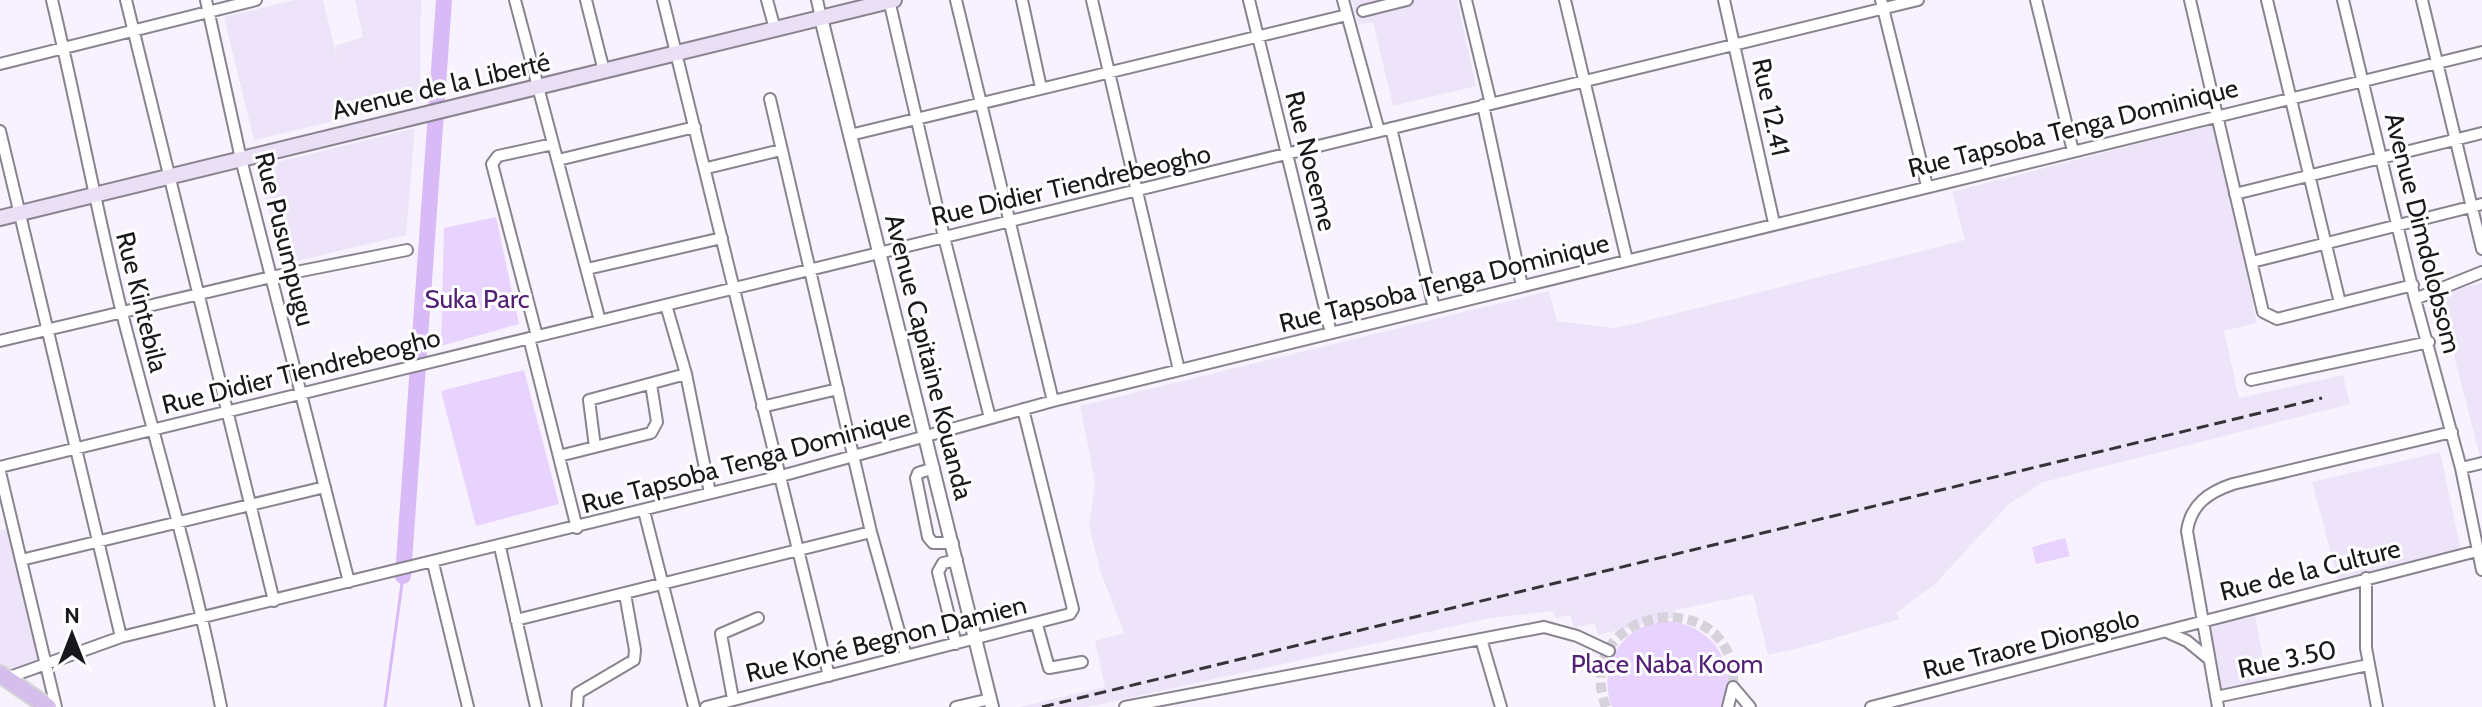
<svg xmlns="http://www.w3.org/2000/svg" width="2482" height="707" font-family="Cabin,sans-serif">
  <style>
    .built { fill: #eee4f9 }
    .green { fill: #e8d3fe }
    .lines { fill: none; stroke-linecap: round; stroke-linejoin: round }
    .stream { stroke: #d8baf6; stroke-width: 3 }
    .river { stroke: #d8baf6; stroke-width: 16 }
    .minor-tunnel { stroke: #d7d1dc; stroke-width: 10; stroke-dasharray: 10 5; stroke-linecap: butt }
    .minor-casing { stroke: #898390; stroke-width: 14 }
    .tertiary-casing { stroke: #898390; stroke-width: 16 }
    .secondary-casing { stroke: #898390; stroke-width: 18 }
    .primary-casing { stroke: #d6d5d6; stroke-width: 20 }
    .minor { stroke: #fff; stroke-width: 10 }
    .tertiary { stroke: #fff; stroke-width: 12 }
    .secondary { stroke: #eadff5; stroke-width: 14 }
    .primary { stroke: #d6beec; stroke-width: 16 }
    .rail { stroke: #353238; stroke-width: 3; stroke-dasharray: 12 6; stroke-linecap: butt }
    .labels { text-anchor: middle; stroke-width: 6; stroke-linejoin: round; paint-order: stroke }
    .street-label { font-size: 26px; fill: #1b181d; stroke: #fff }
    .park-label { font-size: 26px; fill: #522176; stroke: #fff }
  </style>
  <rect width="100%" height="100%" fill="#f8f2fe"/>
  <!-- built -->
  <path class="built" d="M294,0H323L338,62L335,46L363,37L355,0H421L420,101L254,140L224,17Z
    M1352,0H1457L1476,86L1393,106L1373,22L1358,25Z
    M2214,124L2257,323L2224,331L2239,398L2343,375L2350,404L2043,482L2009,504L1934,585L1896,613L1900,619L1804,647L1768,655L1753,594L1675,610L1676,617L1598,635L1595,623L1574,628L1570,615L1556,618L1553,611L1491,618L1088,707H1019L1105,687L1095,641L1124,633L1101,573L1089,526L1095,482L1080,406L1549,291L1557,321L1614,328L1646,321L1965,240L1952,192Z
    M415,128L406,235L283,264L257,167Z
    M2482,283V456H2480L2438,294Z
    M2440,452L2461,551L2338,580L2312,482Z
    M9,529L43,660L12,673L0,665V530Z
    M2255,616L2268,682L2221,692L2209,628Z"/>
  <!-- green -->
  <path class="green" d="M496,217L519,324L441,346L444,228Z
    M524,370L559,504L476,526L441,391Z
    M2065,538L2070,556L2036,564L2032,547Z
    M1663,621C1709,621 1741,664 1723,707H1612C1597,667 1620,627 1663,621Z"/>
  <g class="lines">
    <!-- stream -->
    <path class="stream" d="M385,707L403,576"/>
    <!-- river -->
    <path class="river" d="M403,576L444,0"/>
    <!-- minor-tunnel -->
    <path class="minor-tunnel" d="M1606,707C1568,605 1739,579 1733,687"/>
    <defs>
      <path id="minor" d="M52,0C77,104 96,209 122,313C156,445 195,574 221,707
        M126,0L274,601
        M206,0L241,159L349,582
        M515,0L600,321
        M586,0L604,71
        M663,0L829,676
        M767,0L775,29
        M817,0L821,18
        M889,0L944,237L990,418
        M956,0L1053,401
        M1022,0L1041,88
        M1092,0L1179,370
        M1249,0L1331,333
        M1343,0L1379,131
        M1466,0L1491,104
        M1565,0L1627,260
        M1724,0L1774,223
        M1881,0L1927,186
        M2036,0L2073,151
        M2190,0L2263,312L2277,319L2413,285
        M2267,0L2340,303
        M2343,0L2415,299L2461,468L2482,570
        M2422,0L2482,249
        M1363,11L1407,0
        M0,64L256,0
        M770,99L871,532L906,656
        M1483,105L1522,286
        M1391,128L1434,308
        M0,131L121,637
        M850,135L1347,15
        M558,160L695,127
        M707,168L781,150
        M2235,194L2482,133
        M2252,262L2482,204
        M587,269L722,238
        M2415,299L2482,272
        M666,305L686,374L710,493
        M537,336L492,164L498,156L553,144
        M529,338L577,528
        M0,341L271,277L407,250
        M2251,380L2429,342
        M762,407L838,389
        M595,447L589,400L686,374
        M559,456L651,433L657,422L651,384
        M0,467L1918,0
        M934,468L918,473L916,478L928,537L933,543H953
        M2461,468L2482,463
        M0,472L56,707
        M644,511L694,707
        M500,547L536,707
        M21,560L325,487
        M433,563L468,707
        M2366,578V648L2377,707
        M516,620L871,532
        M1037,625L1049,668L1082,662
        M2167,632L2187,641L2209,659
        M1481,639L1501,707
        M956,644L938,572L943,563L957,560
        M7,678L121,637L781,476L1053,401L2482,52
        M1733,687L1750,707
        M2216,697L2368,665
        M733,699L721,634L758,618
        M577,707L578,693L634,660L635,650L625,594
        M706,707L1070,614L1073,609L1023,409
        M956,707L990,699
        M1125,707L1544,627L1577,636L1609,651
        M1728,707L1733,687
        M1871,707L2477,551
        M2218,707L2187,531C2191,504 2209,492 2233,484L2452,432"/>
      <path id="tertiary" d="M821,18L992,707"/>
      <path id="secondary" d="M0,218L894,0"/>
      <path id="primary" d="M0,674L48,707"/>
    </defs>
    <!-- minor casing -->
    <use href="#minor" class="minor-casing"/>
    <!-- tertiary casing -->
    <use href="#tertiary" class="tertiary-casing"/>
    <!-- secondary casing -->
    <use href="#secondary" class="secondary-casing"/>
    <!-- primary casing -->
    <use href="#primary" class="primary-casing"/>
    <!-- minor -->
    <use href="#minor" class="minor"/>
    <!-- tertiary -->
    <use href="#tertiary" class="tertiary"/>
    <!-- secondary -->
    <use href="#secondary" class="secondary"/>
    <!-- primary -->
    <use href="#primary" class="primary"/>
    <!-- rail -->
    <path class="rail" d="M1042,707L2322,398"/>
  </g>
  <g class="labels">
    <!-- street labels -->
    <g class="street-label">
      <text transform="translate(441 86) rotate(-13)" y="9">Avenue de la Liberté</text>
      <text transform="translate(1771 107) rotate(78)" y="9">Rue 12.41</text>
      <text transform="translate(2073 128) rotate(-14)" y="9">Rue Tapsoba Tenga Dominique</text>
      <text transform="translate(1311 161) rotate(76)" y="9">Rue Noeeme</text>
      <text transform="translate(1071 185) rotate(-13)" y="9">Rue Didier Tiendrebeogho</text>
      <text transform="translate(2423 233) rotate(76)" y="9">Avenue Dimdolobsom</text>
      <text transform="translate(285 239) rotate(76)" y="9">Rue Pusumpugu</text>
      <text transform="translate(1444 283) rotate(-14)" y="9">Rue Tapsoba Tenga Dominique</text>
      <text transform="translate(142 302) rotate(76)" y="9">Rue Kintebila</text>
      <text transform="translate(929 357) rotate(76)" y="9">Avenue Capitaine Kouanda</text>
      <text transform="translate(301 371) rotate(-14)" y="9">Rue Didier Tiendrebeogho</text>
      <text transform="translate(746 461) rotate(-15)" y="9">Rue Tapsoba Tenga Dominique</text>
      <text transform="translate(2310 570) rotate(-14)" y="9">Rue de la Culture</text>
      <text transform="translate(886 639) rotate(-14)" y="9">Rue Koné Begnon Damien</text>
      <text transform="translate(2031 644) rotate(-14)" y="9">Rue Traore Diongolo</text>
      <text transform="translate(2287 659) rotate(-12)" y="9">Rue 3.50</text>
    </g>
    <!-- park labels -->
    <g class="park-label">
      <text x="477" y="308">Suka Parc</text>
      <text x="1667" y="673">Place Naba Koom</text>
    </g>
  </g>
  <!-- north arrow -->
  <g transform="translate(72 635)" stroke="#ffffff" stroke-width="6" paint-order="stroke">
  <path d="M0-6L14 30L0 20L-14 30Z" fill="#1b181d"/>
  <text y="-12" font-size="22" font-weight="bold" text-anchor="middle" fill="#1b181d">N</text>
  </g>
</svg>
